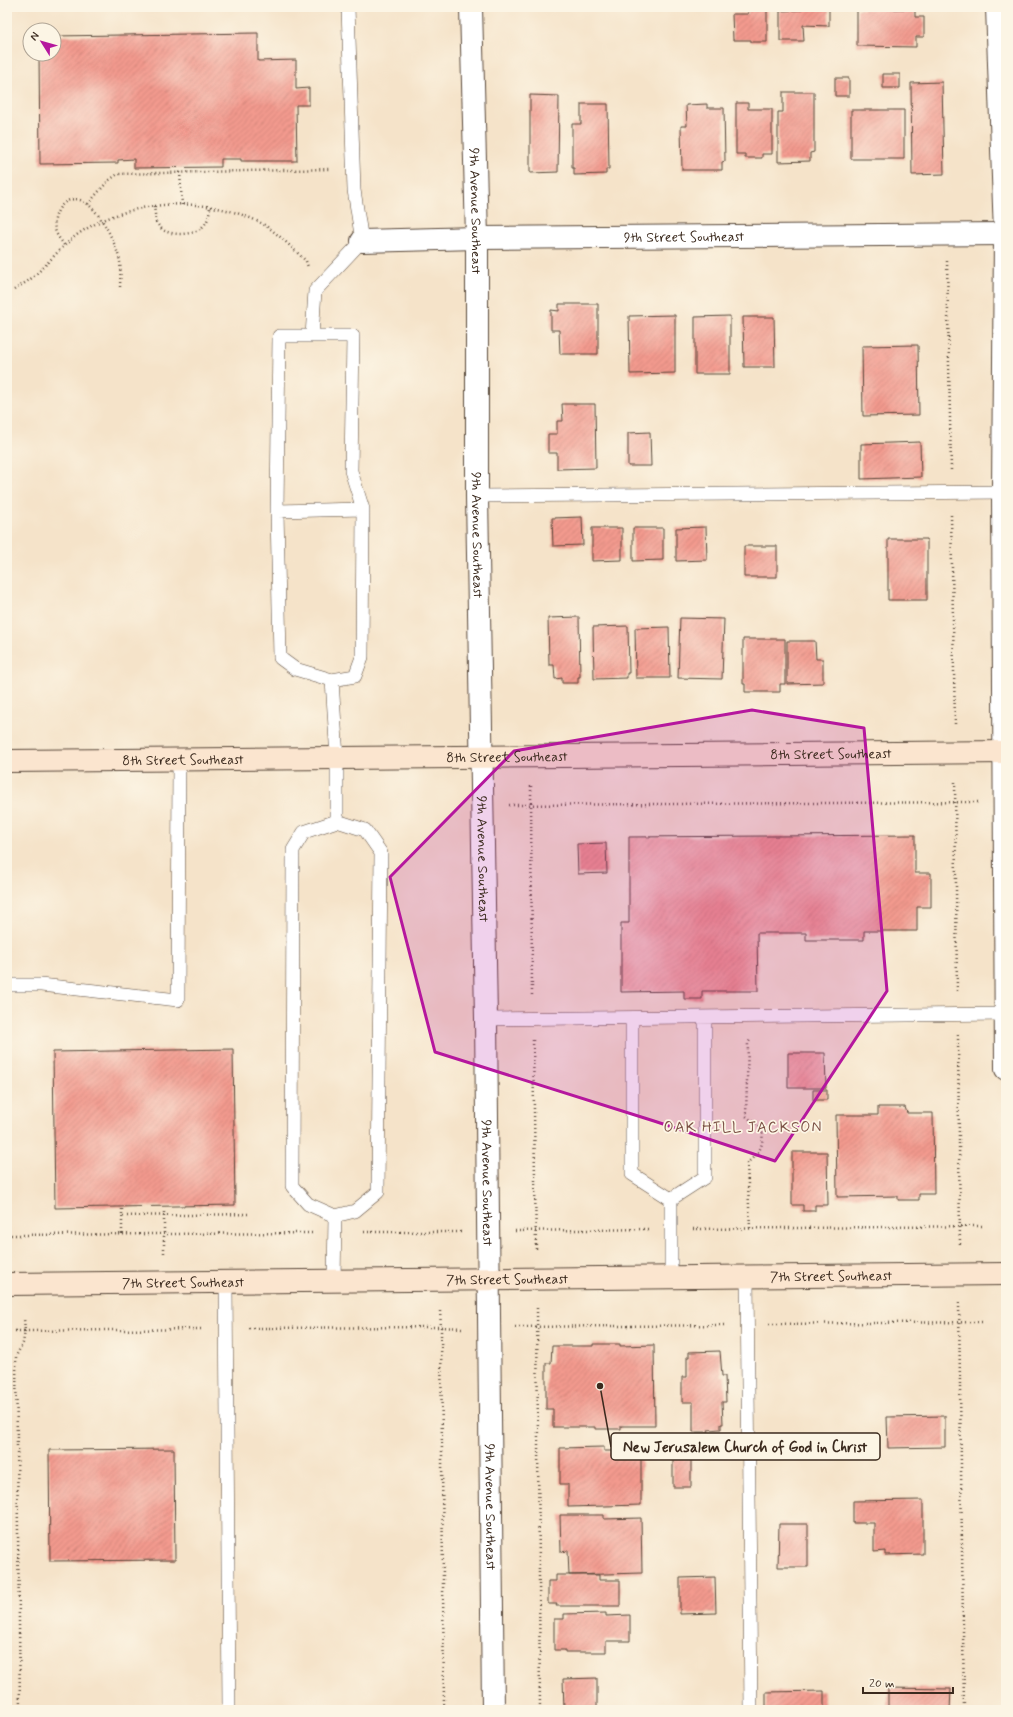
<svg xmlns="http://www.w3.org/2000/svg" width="1013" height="1717" font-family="Mynerve,sans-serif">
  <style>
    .building { fill: url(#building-hatch) }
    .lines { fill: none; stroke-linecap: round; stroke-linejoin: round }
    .service-casing { stroke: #574638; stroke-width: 14 }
    .minor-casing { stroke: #574638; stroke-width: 24 }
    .secondary-casing { stroke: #574638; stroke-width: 24 }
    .path { stroke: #574638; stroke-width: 2.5; stroke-dasharray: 1 3; stroke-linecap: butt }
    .service { stroke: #fff; stroke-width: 13 }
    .minor { stroke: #fff; stroke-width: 22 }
    .secondary { stroke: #fbe5cf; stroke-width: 22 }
    .marked { fill: #b5179e; fill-opacity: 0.2; stroke: #b5179e; stroke-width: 3; stroke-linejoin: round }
    .labels { text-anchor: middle; stroke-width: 3.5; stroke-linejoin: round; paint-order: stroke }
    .street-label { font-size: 14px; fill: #3b2a1e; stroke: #fcf5e5 }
    .neighbourhood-label { font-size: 15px; letter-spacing: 1px; fill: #7b5145; stroke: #fcf5e5 }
    .leader { fill: none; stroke: #3b2a1e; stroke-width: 1.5 }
    .callout-dot { fill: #3b2a1e; stroke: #fcf5e5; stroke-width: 1.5 }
    .callout { fill: #fcf5e5; stroke: #3b2a1e; stroke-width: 1.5 }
    .callout-label { font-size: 15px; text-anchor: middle; font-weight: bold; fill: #3b2a1e }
  </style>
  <defs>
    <pattern id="building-hatch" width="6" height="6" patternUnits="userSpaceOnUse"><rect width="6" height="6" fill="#f39a8e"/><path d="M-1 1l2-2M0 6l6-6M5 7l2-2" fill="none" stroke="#c67e73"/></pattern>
  </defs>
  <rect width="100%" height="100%" fill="#fcf5e5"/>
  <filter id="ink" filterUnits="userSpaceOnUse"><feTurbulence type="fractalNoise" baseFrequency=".025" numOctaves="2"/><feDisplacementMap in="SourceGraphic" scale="8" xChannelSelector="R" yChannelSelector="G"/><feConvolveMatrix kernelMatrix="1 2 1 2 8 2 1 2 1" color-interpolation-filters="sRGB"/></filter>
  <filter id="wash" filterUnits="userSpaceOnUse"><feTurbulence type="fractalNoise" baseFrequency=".012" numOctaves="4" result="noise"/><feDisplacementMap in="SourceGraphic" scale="16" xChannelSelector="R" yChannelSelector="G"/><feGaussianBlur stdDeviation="0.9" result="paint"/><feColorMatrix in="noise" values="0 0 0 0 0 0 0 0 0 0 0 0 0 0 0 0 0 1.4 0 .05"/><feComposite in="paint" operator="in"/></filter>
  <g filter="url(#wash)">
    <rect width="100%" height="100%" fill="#f5e3c9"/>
    <g id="blocks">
      <!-- building -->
      <path class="building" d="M802,7H829V26L803,25L804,41H780V11L802,10Z
        M857,9H915V17H924V37H916V47L857,46Z
        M748,10H767V42H751V40H733L732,14H748Z
        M258,33V61L296,60V89L309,88V105H296L297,161H241V159H221V167L134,168V159L118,160V163L40,164L39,54H54V36Z
        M883,74H900V88H883Z
        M835,78H849V96H835Z
        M942,82L944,174L912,175L911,83Z
        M783,92H814V152L810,153V161L778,162V112H783Z
        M530,95L559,96L558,172L530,173Z
        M736,103H748V109H772V154H762V158H745V154H736Z
        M581,104H608L609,169H606V174L574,175V168H572V124H581Z
        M707,104V108H724L725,161L722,162V170H682L681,126H687L686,105Z
        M851,110H904V159H851Z
        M559,304H598V354H560L559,330H551V310L559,311Z
        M675,315V373L630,374L629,316Z
        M730,316V374H695V317Z
        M743,317H774L775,367H744Z
        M918,345L919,415L863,416L862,346Z
        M562,404H595L596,468L557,469V453H548V434H557V421H563Z
        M650,432L651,466H628V433Z
        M920,442L921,477L861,479V444Z
        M582,517L583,545L553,546L552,518Z
        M706,527L707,560L676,561V528Z
        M592,528H622V560L592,561Z
        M633,528H663V560L633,561Z
        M888,539H927V600H888Z
        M744,546H777V577H744Z
        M579,617L580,677H578V683H562V678L555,679L554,665H549L548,618Z
        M680,618L724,619L722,679L678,678Z
        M628,626L629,673H627V678L594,679L593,627Z
        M669,627L670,678H636L635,628Z
        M743,639H785V684H780V692H745V684H743Z
        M787,641H815L816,659H823V683L787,684Z
        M915,835V873H931V907H917V931H864V940H806V933H757L758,991H702V999H684V991L621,992V923H629V837Z
        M606,843L607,873L578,874L577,844Z
        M233,1049L235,1205L55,1208L53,1052Z
        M788,1053H825L826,1088H788Z
        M813,1090H827V1100H813Z
        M878,1107H905L907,1113H933L934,1194H919V1200H898V1196L837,1197L836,1115H878Z
        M792,1152H827L828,1205H815V1211H803V1205H792Z
        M593,1344H620V1346L654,1345L655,1426H621V1429H595V1427H553V1409H546V1363H551L552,1346H593Z
        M720,1351L722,1376H725L726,1402H722L723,1424H721V1429L708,1430L709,1432H693V1402H682V1377H687V1357H689V1352Z
        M945,1416V1447L888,1448L887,1417Z
        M604,1447V1451H641V1505L568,1507V1484H560V1448Z
        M174,1449L175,1560L50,1561L49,1450Z
        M673,1457H691V1487H673Z
        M923,1500V1554L885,1555V1551L874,1552V1523H853V1501Z
        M560,1515H604V1519L641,1518L642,1573L569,1575L568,1551L561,1552Z
        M779,1524H808V1567H778Z
        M556,1575H599V1580H620V1606H556L557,1604H548V1581H556Z
        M715,1577L716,1613L680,1614V1578Z
        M606,1613V1616L630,1615V1641H606V1652H565V1650H554V1619H564V1614Z
        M597,1678V1710H564L563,1679Z
        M888,1688L951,1689L950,1710H888Z
        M824,1691V1710H766V1692Z"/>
    </g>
  </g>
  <g filter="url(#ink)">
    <use href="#blocks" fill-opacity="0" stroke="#574638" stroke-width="1"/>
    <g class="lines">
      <defs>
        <path id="service" d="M279,336H353L351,471L363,509L277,511Z
          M312,336L315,291L362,241L354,190L348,7
          M477,496L1006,492
          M277,511L280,658L295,669L332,680L337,758V821L365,830L381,853L378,1192L355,1211L335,1216L334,1282
          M332,680L355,676L362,657L363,509
          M7,985H41L178,1000L179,759
          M632,1018V1174L671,1199
          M486,1019L1006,1014
          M671,1199L705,1177V1017
          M671,1199V1278
          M335,1216L308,1204L292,1186L293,850L304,832L337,821
          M747,1278L751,1710
          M226,1283L229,1710"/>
        <g id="minor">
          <path id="s1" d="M471,7L477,238V496L486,1019L493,1710"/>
          <path d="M997,7L1005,234L1003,492L1006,1069"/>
          <path id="s2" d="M362,241L477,238L1006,234"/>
        </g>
        <g id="secondary">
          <path id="s3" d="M7,761L1006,752"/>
          <path id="s4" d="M7,1284L1006,1274"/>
        </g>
      </defs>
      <!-- service casing -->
      <use href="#service" class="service-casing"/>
      <!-- minor casing -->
      <use href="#minor" class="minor-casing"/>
      <!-- secondary casing -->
      <use href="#secondary" class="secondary-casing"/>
      <!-- path -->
      <path class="path" d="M180,172L182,205
        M88,204L108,181L118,174L331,169
        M154,206L156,222C158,225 162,230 165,231C176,236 197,235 204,225C209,220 209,214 210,207
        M64,245C61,240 56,235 55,229C52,215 63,195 80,200C98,205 117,245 120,262C121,271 120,281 120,290
        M947,261L951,470
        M14,290C21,285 29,281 34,276C52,260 65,241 86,229C136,199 207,196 259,222C274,229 293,249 306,261L308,267
        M951,515L955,724
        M955,782L957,992
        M531,786L532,997
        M509,805L978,802
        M958,1035L960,1247
        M533,1040L536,1250
        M123,1216L250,1214
        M750,1228L747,1163C760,1152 764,1147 762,1129L746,1116L748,1043L751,1039
        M693,1229L985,1226
        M515,1231L648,1229
        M364,1232H463
        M122,1234V1209
        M11,1235L313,1233
        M164,1253V1209
        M959,1303L964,1710
        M537,1308L540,1710
        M440,1311L441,1327L462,1328
        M769,1324L983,1322
        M515,1327L726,1325
        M249,1328L441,1327L444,1710
        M15,1331H25L24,1318
        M20,1710L16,1356L23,1343L25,1331L204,1329"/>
      <!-- service -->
      <use href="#service" class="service"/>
      <!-- minor -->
      <use href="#minor" class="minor"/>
      <!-- secondary -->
      <use href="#secondary" class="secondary"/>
    </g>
  </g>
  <!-- marked area -->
  <path class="marked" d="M752,710L864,728L887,991L775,1161L654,1121L435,1052L390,877L514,751Z"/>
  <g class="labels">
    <!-- street labels -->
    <g class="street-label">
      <text dy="5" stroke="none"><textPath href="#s1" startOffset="204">9th Avenue Southeast</textPath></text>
      <text dy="5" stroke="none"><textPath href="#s2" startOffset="322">9th Street Southeast</textPath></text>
      <text dy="5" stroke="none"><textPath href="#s1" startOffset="528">9th Avenue Southeast</textPath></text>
      <text dy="5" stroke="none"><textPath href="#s3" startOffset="824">8th Street Southeast</textPath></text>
      <text dy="5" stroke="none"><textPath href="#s3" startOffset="500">8th Street Southeast</textPath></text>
      <text dy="5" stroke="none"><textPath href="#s3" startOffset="176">8th Street Southeast</textPath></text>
      <text dy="5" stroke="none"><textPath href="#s1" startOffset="852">9th Avenue Southeast</textPath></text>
      <text dy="5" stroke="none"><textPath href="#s1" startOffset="1176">9th Avenue Southeast</textPath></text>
      <text dy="5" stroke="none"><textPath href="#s4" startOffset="824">7th Street Southeast</textPath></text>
      <text dy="5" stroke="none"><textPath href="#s4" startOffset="500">7th Street Southeast</textPath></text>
      <text dy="5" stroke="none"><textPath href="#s4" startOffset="176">7th Street Southeast</textPath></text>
      <text dy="5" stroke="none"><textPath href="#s1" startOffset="1500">9th Avenue Southeast</textPath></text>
    </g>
    <!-- neighbourhood labels -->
    <g class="neighbourhood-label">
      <text x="743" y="1132">OAK HILL JACKSON</text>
    </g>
  </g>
  <!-- callouts -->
  <path class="leader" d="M600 1386L611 1447"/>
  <circle class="callout-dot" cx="600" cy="1386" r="4"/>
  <rect class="callout" x="611" y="1433" width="269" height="27" rx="4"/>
  <g class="callout-label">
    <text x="745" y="1452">New Jerusalem Church of God in Christ</text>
  </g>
  <!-- margin -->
  <rect width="1013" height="1717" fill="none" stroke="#fcf5e5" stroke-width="24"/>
  <!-- north arrow -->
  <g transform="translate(42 42) rotate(307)"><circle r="19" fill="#fcf5e5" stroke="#afa495"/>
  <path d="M0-3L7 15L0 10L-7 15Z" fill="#b5179e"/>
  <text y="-6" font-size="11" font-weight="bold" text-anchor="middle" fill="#3b2a1e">N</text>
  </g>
  <!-- scale -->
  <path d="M863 1687v6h90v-6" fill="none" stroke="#3b2a1e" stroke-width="2"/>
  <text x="869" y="1687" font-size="12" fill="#3b2a1e" stroke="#fcf5e5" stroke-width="3" paint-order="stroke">20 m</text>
</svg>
